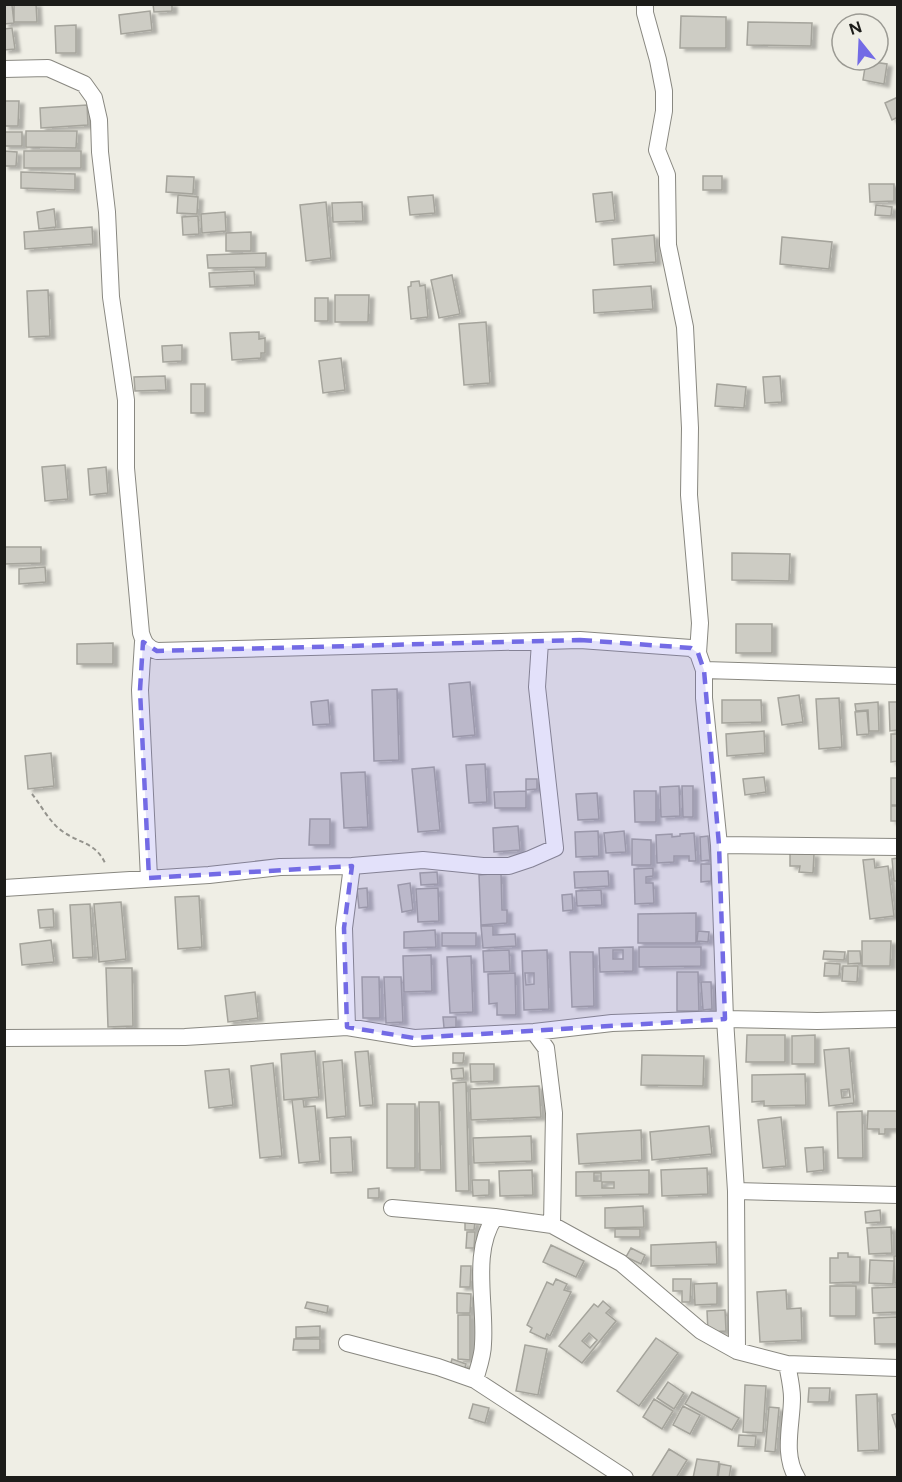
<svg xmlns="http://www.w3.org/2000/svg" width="902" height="1482" font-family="Figtree,sans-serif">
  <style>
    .building { fill: #cdccc4; stroke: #a5a49c; stroke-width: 1.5; fill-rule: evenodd; filter: url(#shadow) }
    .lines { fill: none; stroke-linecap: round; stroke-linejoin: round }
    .minor-casing { stroke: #898881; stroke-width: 18 }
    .path { stroke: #94938d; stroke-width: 2; stroke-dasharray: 4.5 3; stroke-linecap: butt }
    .minor { stroke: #fff; stroke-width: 16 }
    .marked { fill: #736be5; fill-opacity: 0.2; stroke: #736be5; stroke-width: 4.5; stroke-dasharray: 12 8; stroke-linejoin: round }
  </style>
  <defs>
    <filter id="shadow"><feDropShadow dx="5" dy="3" stdDeviation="1.5" flood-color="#0004"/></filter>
  </defs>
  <rect width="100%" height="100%" fill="#efeee5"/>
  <!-- building -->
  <path class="building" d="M14,4H36L37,22H14Z
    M153,4H172V11L154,12Z
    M4,5H12L14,23L4,24Z
    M150,11L152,30L121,34L119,15Z
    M681,16L726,17V48H680Z
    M748,22L812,23L811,46L747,45Z
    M76,25V53H56L55,26Z
    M12,28L15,49L4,50V29Z
    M866,61L887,64L884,84L863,80Z
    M898,97V117L892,120L885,103Z
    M4,101H19L18,126H4Z
    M87,105L88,125L41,128L40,108Z
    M26,131H77L76,148L26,147Z
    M4,132H22V146H4Z
    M4,151L17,152L16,166H4Z
    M24,151H81V168H24Z
    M21,172L75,174V190L21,188Z
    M167,176L194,177L193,194L166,192Z
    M703,176H722V190H703Z
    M869,184H894V201L870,202Z
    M612,192L615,220L596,222L593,194Z
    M178,195L198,197L197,214L177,213Z
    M433,195L435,213L410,215L408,197Z
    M326,202L331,258L306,261L300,205Z
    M362,202L363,221L333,222L332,203Z
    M876,205L892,207L891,216L875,215Z
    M54,209L56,227L39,229L37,212Z
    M225,212L226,231L202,233L201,214Z
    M198,216L199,234L183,235L182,217Z
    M92,227L93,244L25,249L24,232Z
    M251,232V251H226V233Z
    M654,235L656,262L614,265L612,239Z
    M782,237L832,242L829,269L780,264Z
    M266,253V267L208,268L207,255Z
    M254,271L255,285L210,287L209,273Z
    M452,275L460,314L439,318L431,280Z
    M419,281L420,286L425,285L428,317L411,319L408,287L411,286V282Z
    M651,286L653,309L594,313L593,290Z
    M48,290L50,336L29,337L27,291Z
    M335,295H369L368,322H335Z
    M315,298H328V321H315Z
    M486,322L490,383L464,385L459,324Z
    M259,332V339L265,338V353H261V358L232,360L230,333Z
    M182,345V361L163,362L162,346Z
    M341,358L345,390L323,393L319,361Z
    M165,376L166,390L135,391L134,377Z
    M780,376L782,402L765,403L763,377Z
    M191,384H205V413H191Z
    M717,384L746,387L744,408L715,406Z
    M65,465L68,499L45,501L42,467Z
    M106,467L108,493L90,495L88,469Z
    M4,547H41V563L4,564Z
    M732,553L790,554L789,581L732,580Z
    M45,567L46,582L19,584V569Z
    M736,624H772V653H736Z
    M113,643V664H77V644Z
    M470,682L475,735L453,737L449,684Z
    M397,689L399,760L374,761L372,690Z
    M799,695L803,722L782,725L778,698Z
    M839,698L842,747L819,749L816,699Z
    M328,700L330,724L313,725L311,702Z
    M722,700H761L762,722L722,723Z
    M878,702L879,731H869L868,710L856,711L855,704Z
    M889,702H898V730L890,731Z
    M867,711L869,734L857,735L855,712Z
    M764,731L765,753L727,756L726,734Z
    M891,734H898V761L891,762Z
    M51,753L54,786L28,789L25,756Z
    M485,764L487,802L469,803L466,765Z
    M434,767L440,830L418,832L412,769Z
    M365,772L368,827L344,828L341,773Z
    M764,777L766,792L745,795L743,779Z
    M891,778H898V805H891Z
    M526,779H537V789L526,790Z
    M679,786L680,816L661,817L660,787Z
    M682,786H693V817H683Z
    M526,791V808H495L494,792Z
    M634,791H656V822H635Z
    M597,793L599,819L578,820L576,794Z
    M891,806H898V821H891Z
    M310,819H330V845H309Z
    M518,826L520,850L494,852L493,828Z
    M598,831L599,856L576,857L575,832Z
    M624,831L626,852L606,853L604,833Z
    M694,833L696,861H689V856H674V862L657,863L656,835L672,834V837L680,836V834Z
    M708,836L710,860L701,861L700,837Z
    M632,839L651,840V865H632Z
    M790,853L814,854L813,873L799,872L800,866H790Z
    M898,858V881H894L892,859Z
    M874,859L875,868L888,866L894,916L870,919L863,860Z
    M701,864H711V881L701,882Z
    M653,868V876L646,877V883H653L654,903L635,904L634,869Z
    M608,871L609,886L575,888L574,872Z
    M437,872L438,884L421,885L420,873Z
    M501,873L502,910H507V923L481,925L479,875Z
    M410,883L413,910L402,912L398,885Z
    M367,888L368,907L359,908L357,889Z
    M438,888L439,921L418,922L416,889Z
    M601,890L602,905L577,906L576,891Z
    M572,894L573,910L563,911L562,895Z
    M199,896L202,947L178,949L175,897Z
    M121,902L126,959L99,962L94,904Z
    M90,904L93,957L73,958L70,905Z
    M53,909L54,927L40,928L38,910Z
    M696,913V943H638V914Z
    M481,926H493V935L515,934L516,946L483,948Z
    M435,930L436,947L404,948V932Z
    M698,931L709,932L708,942L697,941Z
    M442,933H476V946H442Z
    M51,940L54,962L22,965L20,944Z
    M862,941H891L890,966H862Z
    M633,947V971L600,972L599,948ZM613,950H623V959H613Z
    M639,947H701V966L639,967Z
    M509,950L510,971L484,972L483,951Z
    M547,950L549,1009L524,1010L522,951ZM525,973H534V984L526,985Z
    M824,951L845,952L844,960L823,959Z
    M848,951H860L861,963L848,964Z
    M570,952H593L594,1006L572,1007Z
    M431,955L432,991L404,992L403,956Z
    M471,956L473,1012L450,1013L447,957Z
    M825,963L840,964L839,976H824Z
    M843,966H858L857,982L842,981Z
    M106,968H132L133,1026L108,1027Z
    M677,972H698L699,1011H677Z
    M515,973L516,1015H497V1003L489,1004L488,974Z
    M362,977H379L380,1018H363Z
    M384,977H401L403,1022L386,1023Z
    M701,982H711L712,1009L703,1010Z
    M255,992L258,1018L228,1022L225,996Z
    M443,1017H456V1027L444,1028Z
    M747,1035H785V1062H746Z
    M815,1035V1064H792V1036Z
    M849,1048L854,1103L829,1106L824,1050ZM849,1089L850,1097L842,1098L841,1090Z
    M315,1051L319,1097L284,1100L281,1054Z
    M368,1051L373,1105L360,1106L355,1052Z
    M453,1053H464L463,1063H453Z
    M642,1055L704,1056L703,1086L641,1085Z
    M342,1060L346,1116L327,1118L323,1062Z
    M273,1063L282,1156L260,1158L251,1066Z
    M470,1064H494V1081L471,1082Z
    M463,1068L464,1078L452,1079L451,1069Z
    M229,1069L233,1105L209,1108L205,1071Z
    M805,1074L806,1105L764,1106V1101L752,1102V1075Z
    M466,1082L469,1191H456L453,1083Z
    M539,1086L541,1117L471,1120L470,1089Z
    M303,1099L304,1107L315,1106L320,1161L299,1163L292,1100Z
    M419,1102H439L441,1170H420Z
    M387,1104H415V1168H387Z
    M862,1111L863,1158H838L837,1112Z
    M868,1111H898V1129H885V1134H879V1129H867Z
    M781,1117L786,1166L763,1168L758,1120Z
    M709,1126L712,1154L652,1160L650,1132Z
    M641,1130L642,1160L579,1164L577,1134Z
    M531,1136L532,1161L474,1163L473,1138Z
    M351,1137L353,1172L331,1173L330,1138Z
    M823,1147L824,1170L807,1172L805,1148Z
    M707,1168L708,1194L662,1196L661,1170Z
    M532,1170L533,1195L500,1196L499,1171Z
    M649,1170V1194L576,1196V1172ZM594,1173H601V1181H594ZM602,1182H614V1188H602Z
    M472,1180H489V1195L473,1196Z
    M379,1188V1198H368V1189Z
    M643,1206L644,1227L605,1228V1208Z
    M880,1210L881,1222L866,1223L865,1212Z
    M465,1221L475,1222L474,1230H465Z
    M891,1227L892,1253L869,1254L867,1228Z
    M615,1229H640V1237H615Z
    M467,1232H475L474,1248H466Z
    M716,1242L717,1264L651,1266V1245Z
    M551,1245L584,1261L576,1277L543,1262Z
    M631,1248L645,1255L641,1264L626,1257Z
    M838,1253H848V1257H860V1282L830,1283V1258H838Z
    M894,1256H898V1283H895Z
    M870,1260L894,1261L893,1284L869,1283Z
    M461,1266H471L470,1287H460Z
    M556,1279L567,1284L564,1290L571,1292L550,1336L547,1334L545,1339L530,1332L532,1328L527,1325L547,1282L553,1285Z
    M673,1279H691L690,1302H682V1291H673Z
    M717,1283V1304L695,1305L694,1284Z
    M830,1286H856V1316H830Z
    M898,1287V1312L873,1313L872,1288Z
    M786,1290L787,1309L801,1308L802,1340L760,1342L757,1292Z
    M457,1293L471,1294L470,1313H457Z
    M603,1301L611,1308L606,1313L616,1321L582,1363L559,1346L594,1304L598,1307ZM589,1333L597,1340L590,1348L582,1341Z
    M307,1302L328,1306L327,1313L305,1308Z
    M725,1310L726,1331L708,1332L707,1311Z
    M458,1315H470V1360L458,1359Z
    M898,1317V1344H875L874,1318Z
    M320,1326V1337L296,1338V1327Z
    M656,1338L678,1353L639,1406L617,1391Z
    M294,1339H320V1350H293Z
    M525,1345L547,1349L538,1395L516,1391Z
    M452,1359L466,1364L464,1371L450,1366Z
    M668,1382L684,1393L674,1409L657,1398Z
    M745,1385L766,1386L763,1433L743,1432Z
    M809,1388H830L829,1402H808Z
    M692,1392L739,1418L732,1430L685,1404Z
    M877,1394L879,1450L858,1451L856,1395Z
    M654,1399L673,1411L662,1429L643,1417Z
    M473,1404L489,1408L485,1423L469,1418Z
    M683,1406L700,1415L690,1434L673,1425Z
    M769,1407L779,1408L775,1452L765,1451Z
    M898,1413V1433L892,1415Z
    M739,1435L756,1436L755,1447L738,1446Z
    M669,1449L687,1460L676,1478H651Z
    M697,1459L719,1462L717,1478H693Z
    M720,1464L731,1466L729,1478H718Z"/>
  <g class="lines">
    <defs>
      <path id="minor" d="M645,4V13L658,60L664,91V111L657,150L667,175L668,245L685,327L690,428L689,495L700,623L698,653
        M4,69L48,68L84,84L94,98L99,120L100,152L107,212L111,297L126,400V468L141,633C144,643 147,648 157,651L580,640L691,648L698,653L704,670V698L719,845L725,1019L736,1191L737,1351
        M143,642L140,690L149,878
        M704,670L898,676
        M719,845L898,847
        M4,888L209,875L280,867L352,866L423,860L483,866H509L530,859L555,848L537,687L540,642
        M347,1027L344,928L352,866
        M534,1032L546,1048L554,1113L552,1225
        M4,1038L185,1037L347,1027L414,1038L534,1032L612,1023L725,1019L817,1021L898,1019
        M736,1191L898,1195
        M392,1208L495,1217L552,1225L621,1263L701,1331L737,1351L787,1364L898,1368
        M347,1343L438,1367L475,1380L625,1478
        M787,1364C789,1375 792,1387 792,1398C792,1424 782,1454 797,1478
        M475,1380C478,1369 483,1356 483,1344C486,1303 471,1252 495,1217"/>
    </defs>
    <!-- minor casing -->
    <use href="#minor" class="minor-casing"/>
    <!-- path -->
    <path class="path" d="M32,794C41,805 50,823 62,831C80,844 96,842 106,865"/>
    <!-- minor -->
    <use href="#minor" class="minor"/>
  </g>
  <!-- marked area -->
  <path class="marked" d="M580,640L691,648L698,653L704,670L719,845L725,1019L414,1038L347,1027L344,928L352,866L149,878L140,690L143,642L157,651Z"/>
  <!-- border -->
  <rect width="902" height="1482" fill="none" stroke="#1c1c19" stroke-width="12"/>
  <!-- north arrow -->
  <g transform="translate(860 42) rotate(342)"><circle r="28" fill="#efeee5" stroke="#9b9a93" stroke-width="1.5"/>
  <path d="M0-4.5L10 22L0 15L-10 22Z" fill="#736be5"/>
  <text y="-9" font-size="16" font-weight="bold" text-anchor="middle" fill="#1c1c19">N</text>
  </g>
</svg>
